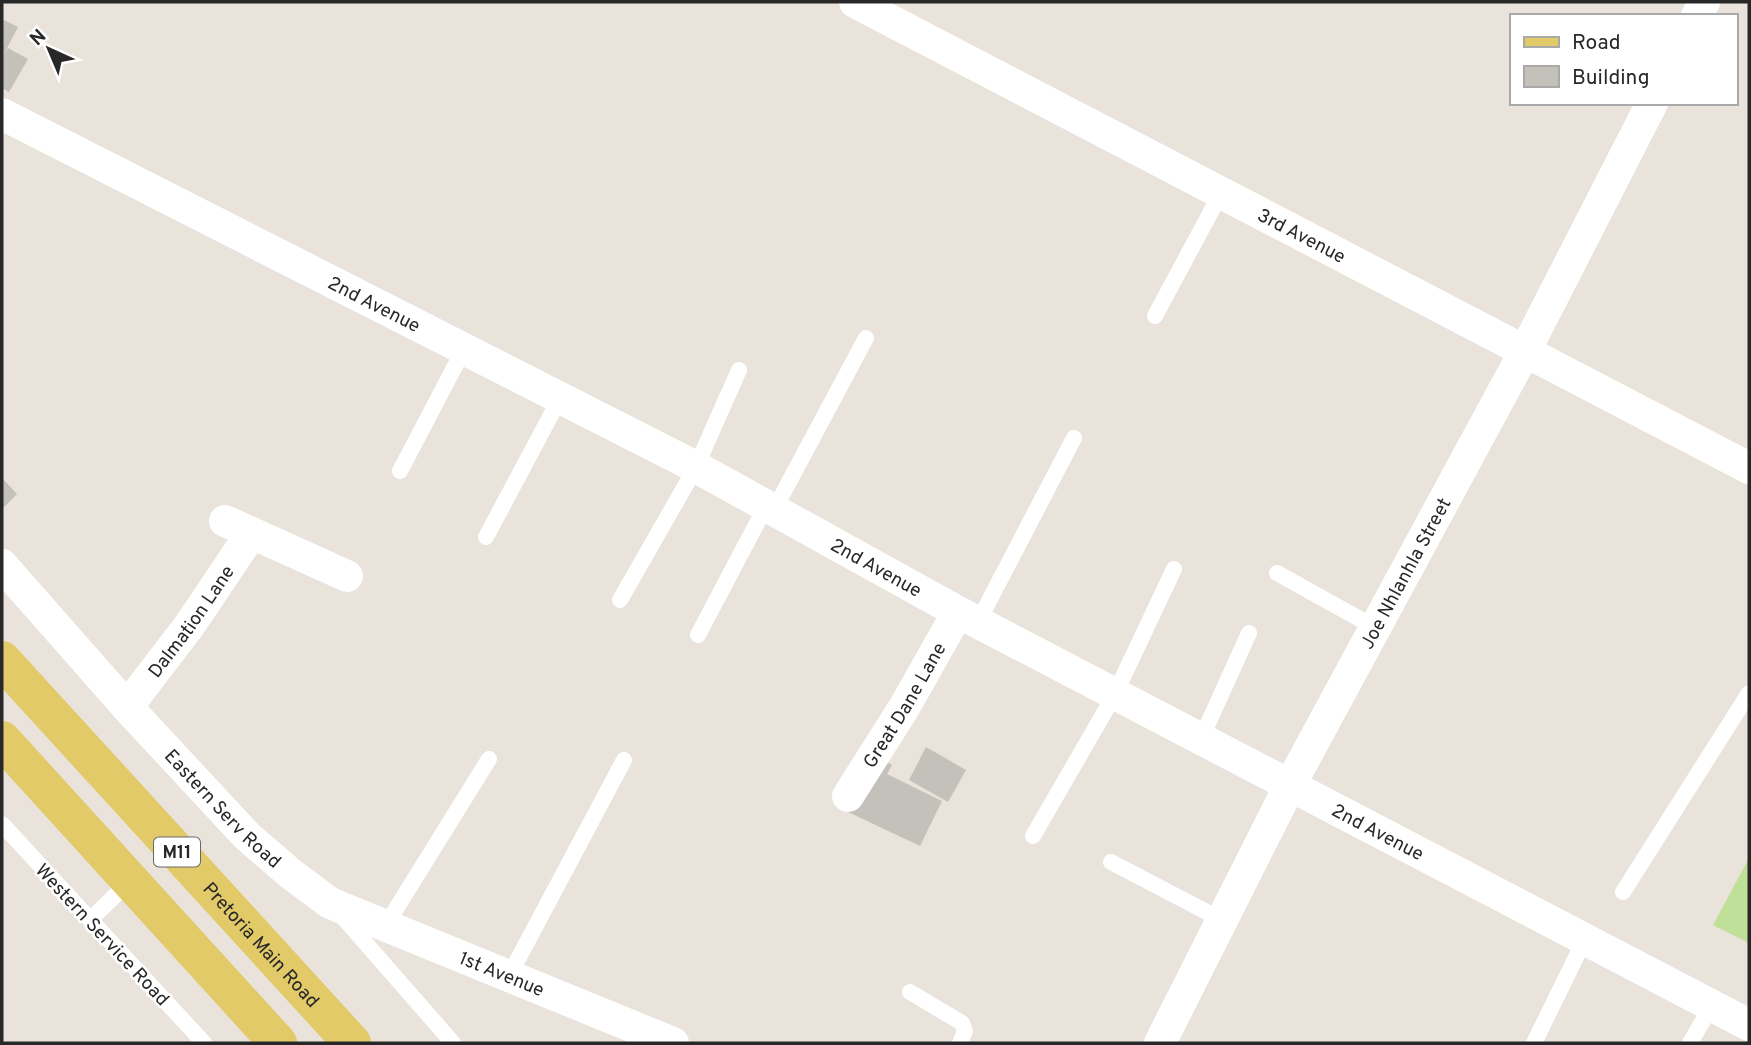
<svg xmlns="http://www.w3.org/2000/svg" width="1751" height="1045" font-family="Overpass,sans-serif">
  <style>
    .pitch { fill: #bfe099 }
    .building { fill: #c4c0ba }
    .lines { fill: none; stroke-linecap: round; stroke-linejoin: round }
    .service { stroke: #fff; stroke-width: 16 }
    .minor { stroke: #fff; stroke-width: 32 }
    .primary { stroke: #e1ca67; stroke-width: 38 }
    .labels { text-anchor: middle; stroke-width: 5; stroke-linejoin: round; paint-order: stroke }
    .shield { fill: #fff; stroke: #686868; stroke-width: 2 }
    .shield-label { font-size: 18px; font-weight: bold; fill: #282828 }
    .street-label { font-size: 19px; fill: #282828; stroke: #fff }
  </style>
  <rect width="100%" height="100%" fill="#e9e3db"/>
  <!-- pitch -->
  <path class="pitch" d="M1749,858V943L1713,925Z"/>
  <!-- building -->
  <path class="building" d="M2,19L18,27L4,54L8,48L28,59L9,92L2,88Z
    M2,478L17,494L2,509Z
    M926,747L966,770L948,802L909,780Z
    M877,756L892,765L887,774L942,801L920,846L848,812Z"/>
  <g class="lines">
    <!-- service -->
    <path class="service" d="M1155,316L1221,193
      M400,471L464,349
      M774,510L866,338
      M486,537L560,398
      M1277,573L1376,628
      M620,600L696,467L739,370
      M978,622L1074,438
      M698,635L766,506
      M1201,739L1249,633
      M2,824L204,1043
      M1033,836L1115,694L1174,569
      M1111,862L1222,920
      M1623,892L1749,693
      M341,915L453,1043
      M90,920L129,882
      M386,925L489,759
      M509,976L624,760
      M910,992L962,1023L965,1031L960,1043
      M1534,1043L1585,939
      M1690,1043L1712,1005"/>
    <!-- minor -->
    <g class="minor">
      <path id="s1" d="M855,2L1749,468"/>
      <path d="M1697,16L1704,2"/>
      <path id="s2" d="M2,114L696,467L958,612L1749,1025"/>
      <path d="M225,521L347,576"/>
      <path id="s3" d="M2,565L127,707L247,836L291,874L330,903L673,1043"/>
      <path id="s4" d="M127,707L189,626L251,534"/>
      <path id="s5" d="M848,796L905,706L958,612"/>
      <path id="s6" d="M1160,1043L1290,785L1525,351L1652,103"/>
    </g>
    <!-- primary -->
    <g class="primary">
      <path id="s7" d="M2,660L352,1043"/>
      <path d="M2,740L278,1043"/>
    </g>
  </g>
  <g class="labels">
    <!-- shield labels -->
    <rect class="shield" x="154" y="837.5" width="46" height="29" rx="5"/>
    <g class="shield-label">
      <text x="177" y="858">M11</text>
    </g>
    <!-- street labels -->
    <g class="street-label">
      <text dy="7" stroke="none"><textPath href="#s1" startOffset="504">3rd Avenue</textPath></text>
      <text dy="7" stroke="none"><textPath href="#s2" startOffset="418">2nd Avenue</textPath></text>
      <text dy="7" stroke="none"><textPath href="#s2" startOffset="985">2nd Avenue</textPath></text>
      <text dy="7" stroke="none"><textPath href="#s6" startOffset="530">Joe Nhlanhla Street</textPath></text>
      <text dy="7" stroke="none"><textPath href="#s4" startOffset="107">Dalmation Lane</textPath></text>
      <text dy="7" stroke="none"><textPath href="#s5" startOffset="107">Great Dane Lane</textPath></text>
      <text dy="7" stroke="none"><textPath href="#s3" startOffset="329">Eastern Serv Road</textPath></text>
      <text dy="7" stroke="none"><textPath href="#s2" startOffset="1552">2nd Avenue</textPath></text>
      <text transform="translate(103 934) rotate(47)" y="7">Western Service Road</text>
      <text dy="7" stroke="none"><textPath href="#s7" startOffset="385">Pretoria Main Road</textPath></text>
      <text dy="7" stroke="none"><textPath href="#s3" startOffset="658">1st Avenue</textPath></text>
    </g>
  </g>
  <!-- border -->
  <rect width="1751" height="1045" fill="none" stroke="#282828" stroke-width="7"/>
  <!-- legend -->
  <rect x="1510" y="14" width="228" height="91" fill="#ffffff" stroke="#a9a9a9" stroke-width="2"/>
  <rect x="1524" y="37" width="35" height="10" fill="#e1ca67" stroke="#a9a9a9" stroke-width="2"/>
  <text x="1572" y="49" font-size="21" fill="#282828">Road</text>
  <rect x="1524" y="66" width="35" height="21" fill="#c4c0ba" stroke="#a9a9a9" stroke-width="2"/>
  <text x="1572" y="84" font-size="21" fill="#282828">Building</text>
  <!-- north arrow -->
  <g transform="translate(49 49) rotate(316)" stroke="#ffffff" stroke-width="5" paint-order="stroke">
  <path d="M0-5L12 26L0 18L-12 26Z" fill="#282828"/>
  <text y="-10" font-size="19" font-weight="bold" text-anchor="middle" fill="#282828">N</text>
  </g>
</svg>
